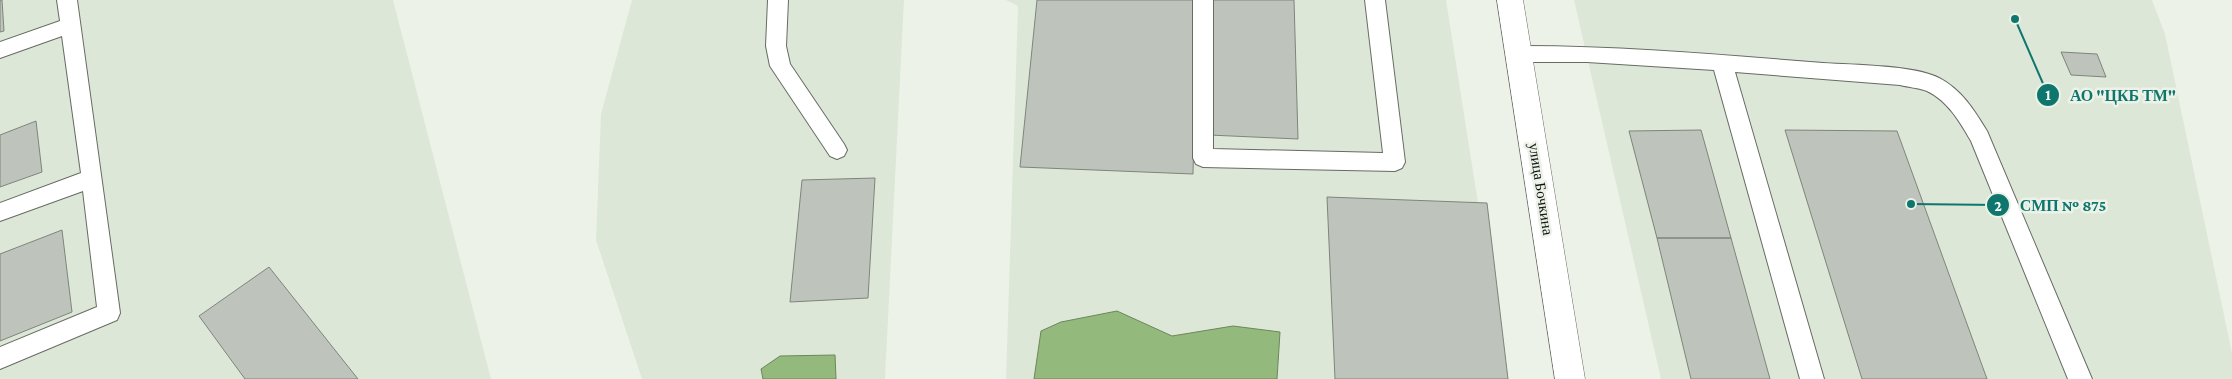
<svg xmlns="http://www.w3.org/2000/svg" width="2232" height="379" font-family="'Crimson Pro',serif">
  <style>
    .built { fill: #dde7d7 }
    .water { fill: #93b97c; stroke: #6c875c }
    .building { fill: #bec4bb; stroke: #7e847b }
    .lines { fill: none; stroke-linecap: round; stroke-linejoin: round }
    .service-casing { stroke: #666b63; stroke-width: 2 }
    .tertiary-casing { stroke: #666b63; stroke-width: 1 }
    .service { fill: #fff; fill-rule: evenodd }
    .tertiary { fill: #fff; fill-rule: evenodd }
    .labels { text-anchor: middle; stroke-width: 5; stroke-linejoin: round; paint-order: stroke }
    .street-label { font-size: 15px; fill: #111310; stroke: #ecf2e8 }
    .leader { fill: none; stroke: #0f766e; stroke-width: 2 }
    .callout-dot { fill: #0f766e; stroke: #ecf2e8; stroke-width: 2 }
    .mark-label { font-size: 15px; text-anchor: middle; font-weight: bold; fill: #fff }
    .callout-label { font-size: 16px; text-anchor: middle; font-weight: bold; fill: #0f766e; stroke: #ecf2e8; stroke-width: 5; stroke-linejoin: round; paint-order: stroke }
  </style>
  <rect width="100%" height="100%" fill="#ecf2e8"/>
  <!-- built -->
  <path class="built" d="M0,0H393L491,379H0Z
    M632,0H904L885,379H642L596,240L601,114Z
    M1006,0H1446L1478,203H1487L1508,379H1006L1018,6Z
    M1574,0H2152L2165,34L2232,353V379H1661Z"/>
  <!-- water -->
  <path class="water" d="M1117,311L1172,336L1233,326L1280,332L1277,379H1034L1041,331L1061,322Z
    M835,355L836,379H763L761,369L780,356Z"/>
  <!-- building -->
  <path class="building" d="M0,0H2L4,31L0,32Z
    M1037,0H1197L1193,174L1020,167Z
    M1211,0H1294L1298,139L1209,135Z
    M2061,52L2097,54L2106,77L2071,75Z
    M36,121L42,172L0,187V135Z
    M1701,130L1731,238H1657L1629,131Z
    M1785,130L1897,131L1987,379H1862Z
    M875,178L868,298L790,302L802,180Z
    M1327,197L1487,203L1508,379H1335Z
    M62,230L72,312L0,341V254Z
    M1657,238H1731L1770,379H1691Z
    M269,267L358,379H245L199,316Z"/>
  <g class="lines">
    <defs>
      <path id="service" d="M57,0H77L120,313L117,320L0,369V347L97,307L83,191L0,221V203L81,173L62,36L0,58V42L60,21Z
        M768,0H788L786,46L790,64L844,144L847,150L844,156L837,159L830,156L770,66L766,46Z
        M1193,0H1213V149L1383,153L1365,0H1385L1405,162L1402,168L1395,171L1203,167L1196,164L1193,158Z
        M1520,46C1622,46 1722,55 1823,63C1853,65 1914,65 1939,78C1962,90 1974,110 1987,131L2092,379H2068L1971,141C1960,122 1948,101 1927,91C1919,88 1908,87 1900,85L1735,72L1824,379H1800L1714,70L1587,62H1520L1513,60L1510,54L1513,48Z"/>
      <path id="tertiary" d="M1497,0H1523L1585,379H1555Z"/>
    </defs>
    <!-- service casing -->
    <use href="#service" class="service-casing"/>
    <!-- tertiary casing -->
    <use href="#tertiary" class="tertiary-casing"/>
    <!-- service -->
    <use href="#service" class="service"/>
    <!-- tertiary -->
    <use href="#tertiary" class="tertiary"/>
  </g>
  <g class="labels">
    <!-- street labels -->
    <g class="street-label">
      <text transform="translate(1541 189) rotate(81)" y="5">улица Бочкина</text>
    </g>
  </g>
  <!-- callouts -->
  <path class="leader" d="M2015 19L2048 95M1911 204L1998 205"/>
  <g class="callout-dot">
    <circle cx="2015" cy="19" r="5"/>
    <circle cx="1911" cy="204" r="5"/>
    <circle cx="2048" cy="95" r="12"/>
    <circle cx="1998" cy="205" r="12"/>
  </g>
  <g class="mark-label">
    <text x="2048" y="100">1</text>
    <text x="1998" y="211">2</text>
  </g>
  <g class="callout-label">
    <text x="2123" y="101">АО "ЦКБ ТМ"</text>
    <text x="2063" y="211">СМП № 875</text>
  </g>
</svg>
